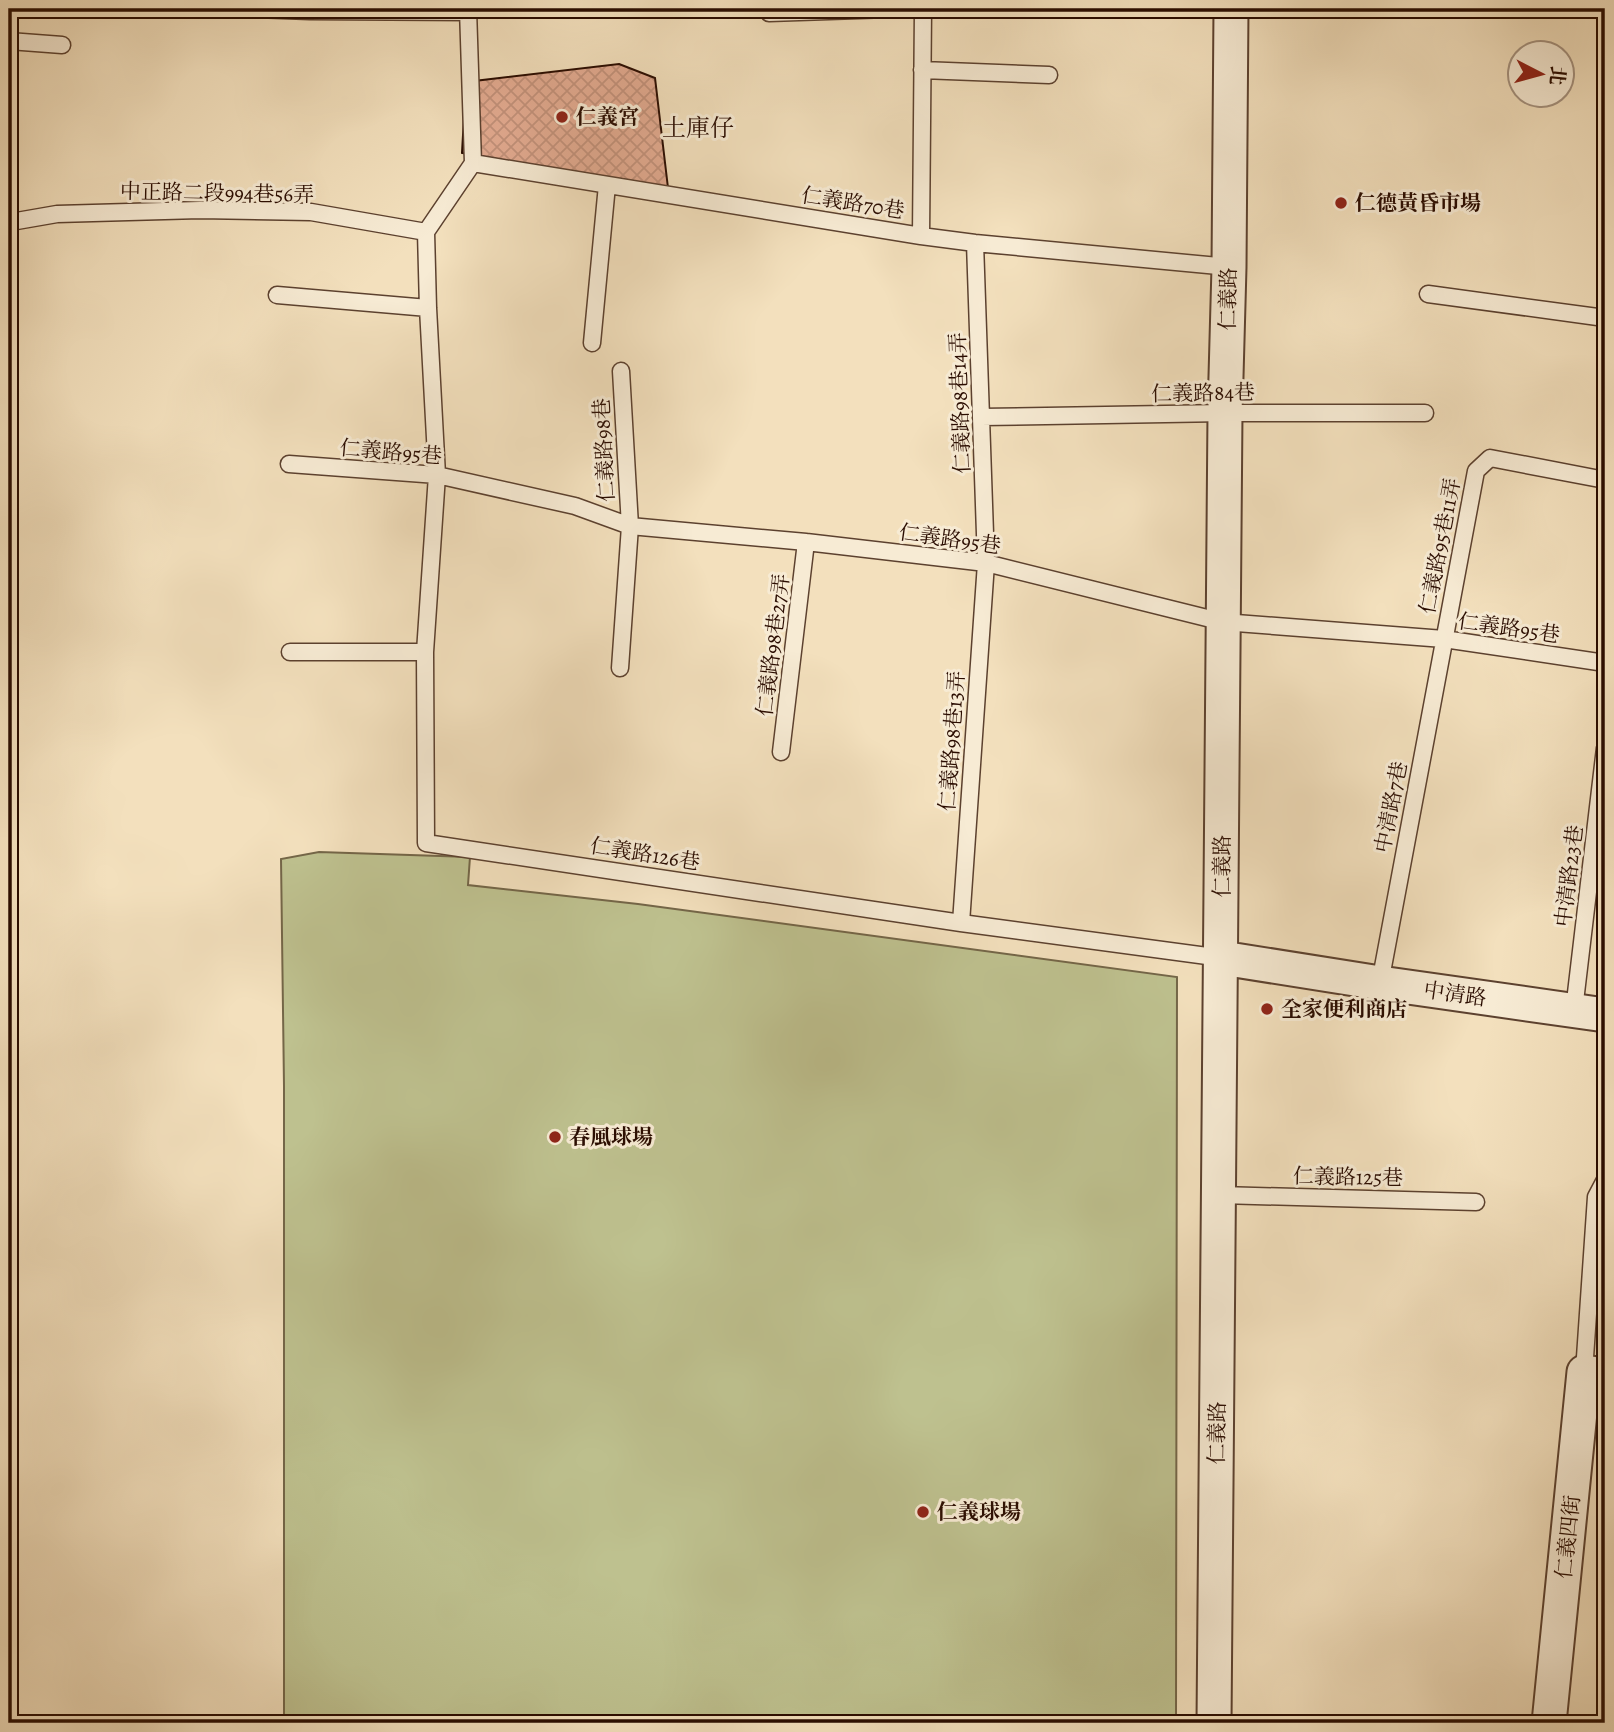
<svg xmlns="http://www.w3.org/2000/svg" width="1614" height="1732" font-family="Alegreya,'Noto Serif TC',serif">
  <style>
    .grass { fill: #bec18f; stroke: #746648; stroke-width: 2 }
    .building { fill: url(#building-cross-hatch); stroke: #2a0c00; stroke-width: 2 }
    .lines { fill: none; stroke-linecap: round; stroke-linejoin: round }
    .lane-casing { stroke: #5c412f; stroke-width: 19 }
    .street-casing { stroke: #5c412f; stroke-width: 37 }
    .lane { stroke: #f7ebd4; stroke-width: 16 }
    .street { stroke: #f7ebd4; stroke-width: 33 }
    .poi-dot { fill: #8f2418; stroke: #f7ebd4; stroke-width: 2.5 }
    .labels { text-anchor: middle; stroke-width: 6; stroke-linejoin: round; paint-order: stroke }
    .poi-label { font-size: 21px; font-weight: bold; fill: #2a0c00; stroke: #f7ebd4; text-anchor: start }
    .street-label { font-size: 21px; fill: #2a0c00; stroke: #f7ebd4 }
    .quarter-label { font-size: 24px; fill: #2a0c00; stroke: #f7ebd4 }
  </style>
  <defs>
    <pattern id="building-cross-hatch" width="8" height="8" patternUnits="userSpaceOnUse" patternTransform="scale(1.75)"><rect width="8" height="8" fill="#e2aa90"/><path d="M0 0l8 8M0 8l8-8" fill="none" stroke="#c2917a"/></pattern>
  </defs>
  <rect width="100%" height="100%" fill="#f3e0bd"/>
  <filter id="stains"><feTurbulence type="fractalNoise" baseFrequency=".00286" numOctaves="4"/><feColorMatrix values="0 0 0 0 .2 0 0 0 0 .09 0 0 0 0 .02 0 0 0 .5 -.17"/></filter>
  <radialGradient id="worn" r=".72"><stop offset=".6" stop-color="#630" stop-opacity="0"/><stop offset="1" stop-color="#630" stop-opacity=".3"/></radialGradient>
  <!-- grass -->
  <path class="grass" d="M319,852L470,857L468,885L638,904L1177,977L1176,1723H284V1086L281,859Z"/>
  <!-- building -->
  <path class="building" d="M619,64L655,78L668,188L462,153L466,82Z"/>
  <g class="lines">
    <defs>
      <path id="lane" d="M255,9L310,11L469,12
        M468,9L473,163L426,232L428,308L437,475L425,652L426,843L961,923L1222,958
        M1602,9L1605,12
        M769,13L889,9
        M9,41L62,45
        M922,70L1049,75
        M473,163L921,236L975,243L1229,267
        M9,224L11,222L57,214L200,210L311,212L426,232
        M921,236L923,9
        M1428,294L1605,318
        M277,295L428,308
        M592,343L607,185
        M981,417L1225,413H1425
        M289,464L437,475L575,506L630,526L806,542L986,563L1223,622L1444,639L1605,663
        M290,652H425
        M620,668L630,526L621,371
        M781,752L806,542
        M961,923L986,563L975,243
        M1380,983L1476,471L1490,458L1605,480
        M1574,1010L1605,748
        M1220,1195L1476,1202
        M1584,1372L1596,1197L1605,1180"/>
      <path id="street" d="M1222,958L1380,983L1605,1015
        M1214,1723L1225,413L1229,267L1231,9
        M1549,1723L1584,1372L1605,1375"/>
    </defs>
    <!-- lane casing -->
    <use href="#lane" class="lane-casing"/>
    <!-- street casing -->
    <use href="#street" class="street-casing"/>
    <!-- lane -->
    <use href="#lane" class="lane"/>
    <!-- street -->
    <use href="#street" class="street"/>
  </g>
  <!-- markers -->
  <g class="poi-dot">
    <circle cx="562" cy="117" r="7"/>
    <circle cx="1341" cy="203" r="7"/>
    <circle cx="1267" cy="1009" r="7"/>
    <circle cx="555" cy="1137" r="7"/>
    <circle cx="923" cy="1512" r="7"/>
  </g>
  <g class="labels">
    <!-- poi labels -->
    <g class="poi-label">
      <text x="576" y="124">仁義宮</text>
      <text x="1355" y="210">仁德黃昏市場</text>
      <text x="1281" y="1016">全家便利商店</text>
      <text x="569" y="1144">春風球場</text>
      <text x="937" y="1519">仁義球場</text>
    </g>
    <!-- street labels -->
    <g class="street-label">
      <text transform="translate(217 193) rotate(1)" y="7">中正路二段994巷56弄</text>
      <text transform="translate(853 203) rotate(9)" y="7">仁義路70巷</text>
      <text transform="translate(1228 299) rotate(-89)" y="7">仁義路</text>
      <text transform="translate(1203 393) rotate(-1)" y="7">仁義路84巷</text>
      <text transform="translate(960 403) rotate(-92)" y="7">仁義路98巷14弄</text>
      <text transform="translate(604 450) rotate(-93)" y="7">仁義路98巷</text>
      <text transform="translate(391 452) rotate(5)" y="7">仁義路95巷</text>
      <text transform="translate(950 539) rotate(8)" y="7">仁義路95巷</text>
      <text transform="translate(1440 546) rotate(-79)" y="7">仁義路95巷11弄</text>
      <text transform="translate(1509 628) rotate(8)" y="7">仁義路95巷</text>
      <text transform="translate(773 645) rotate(-83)" y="7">仁義路98巷27弄</text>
      <text transform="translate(952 741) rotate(-86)" y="7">仁義路98巷13弄</text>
      <text transform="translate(1391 807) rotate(-79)" y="7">中清路7巷</text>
      <text transform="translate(645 854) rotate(9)" y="7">仁義路126巷</text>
      <text transform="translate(1222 866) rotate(-90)" y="7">仁義路</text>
      <text transform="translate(1569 876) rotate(-83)" y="7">中清路23巷</text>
      <text transform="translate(1455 994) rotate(8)" y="7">中清路</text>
      <text transform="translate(1348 1177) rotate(1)" y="7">仁義路125巷</text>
      <text transform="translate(1217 1433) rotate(-89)" y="7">仁義路</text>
      <text transform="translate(1568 1537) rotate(-84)" y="7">仁義四街</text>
    </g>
    <!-- quarter labels -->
    <g class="quarter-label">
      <text x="698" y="136">土庫仔</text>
    </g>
  </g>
  <!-- margin -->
  <rect width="1614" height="1732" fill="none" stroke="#f3e0bd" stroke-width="35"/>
  <rect x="10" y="10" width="1593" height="1711" fill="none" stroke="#2a0c00" stroke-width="3.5"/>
  <rect x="18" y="18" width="1579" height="1697" fill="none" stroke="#2a0c00" stroke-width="2"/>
  <!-- north arrow -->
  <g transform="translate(1541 74) rotate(96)"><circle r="33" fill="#f7ebd4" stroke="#a5927f" stroke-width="2"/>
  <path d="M0-5L12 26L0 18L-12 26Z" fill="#8f2418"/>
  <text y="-10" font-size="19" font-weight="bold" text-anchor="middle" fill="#2a0c00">北</text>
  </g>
  <rect width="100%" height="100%" filter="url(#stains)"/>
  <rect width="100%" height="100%" fill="url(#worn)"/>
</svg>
